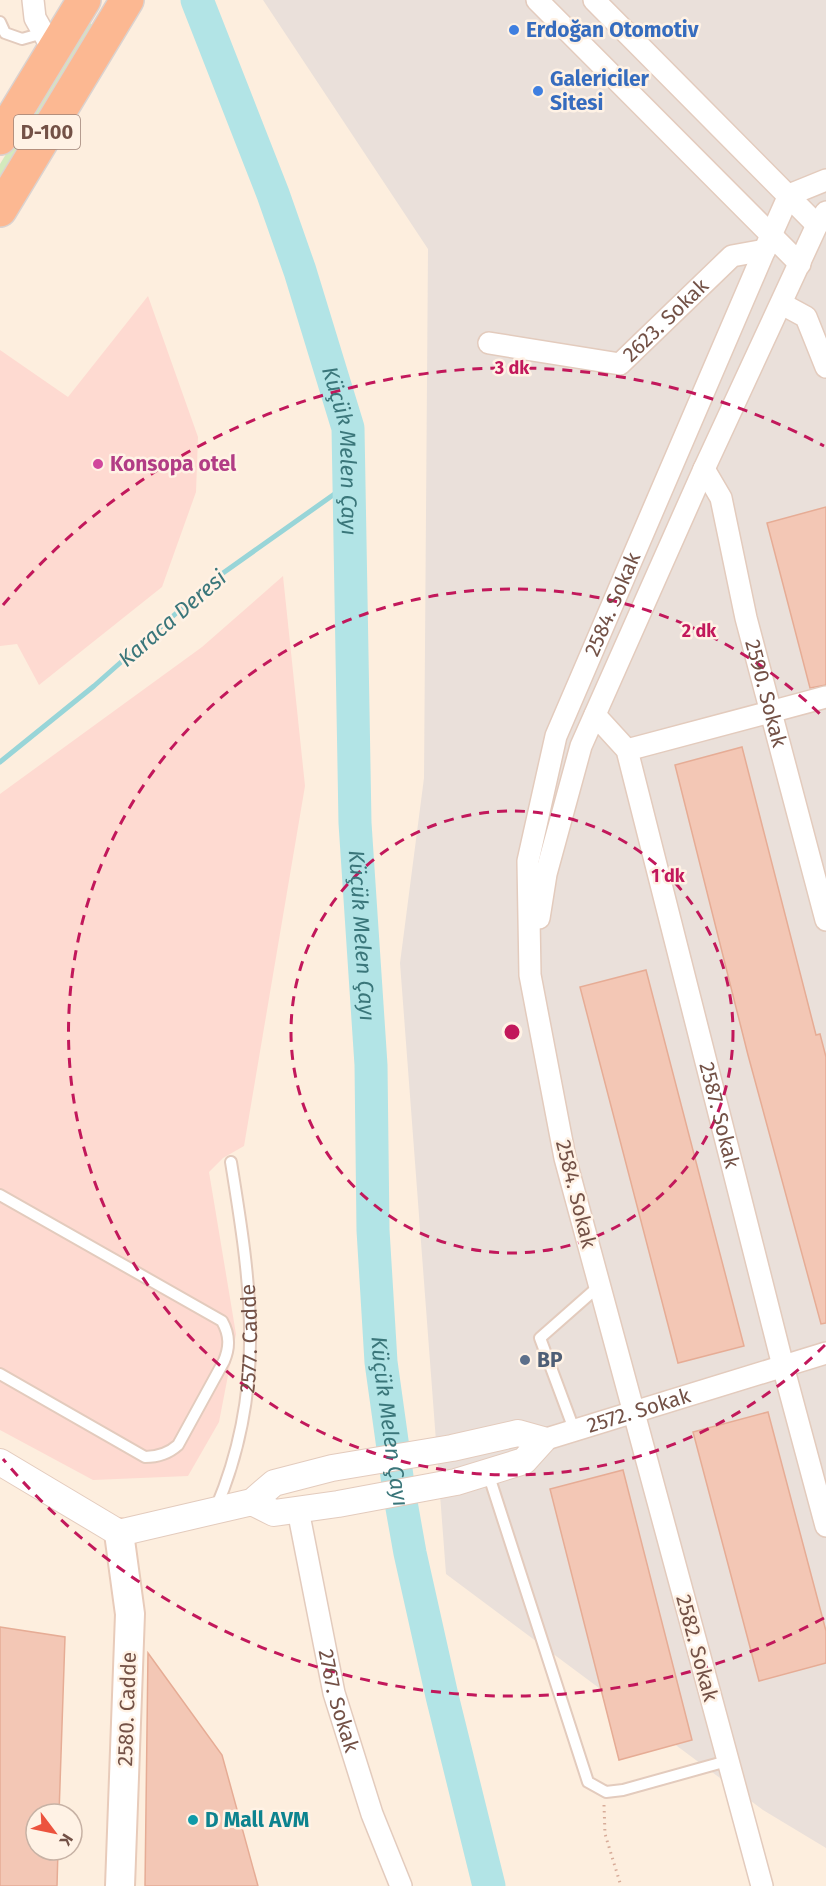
<svg xmlns="http://www.w3.org/2000/svg" width="826" height="1886" font-family="'Fira Sans',sans-serif">
  <style>
    .commercial { fill: #fedad1 }
    .industrial { fill: #eae0da }
    .green { fill: #d4eabd }
    .lines { fill: none; stroke-linecap: round; stroke-linejoin: round }
    .stream { stroke: #98d5d8; stroke-width: 5 }
    .river { stroke: #b2e4e6; stroke-width: 33 }
    .building { fill: #f3c7b5; stroke: #e6ac95; stroke-width: 1.5 }
    .service-casing { stroke: #e3cbbd; stroke-width: 14 }
    .minor-casing { stroke: #e3cbbd; stroke-width: 24 }
    .tertiary-casing { stroke: #e3cbbd; stroke-width: 28 }
    .secondary-casing { stroke: #e8cbba; stroke-width: 32 }
    .trunk-casing { stroke: #dbd2cf; stroke-width: 36 }
    .path { stroke: #d7ab98; stroke-width: 3; stroke-dasharray: 1.5 4.5; stroke-linecap: butt }
    .service { stroke: #fff; stroke-width: 10 }
    .minor { stroke: #fff; stroke-width: 21 }
    .tertiary { stroke: #fff; stroke-width: 26 }
    .secondary { stroke: #fff; stroke-width: 28 }
    .trunk { stroke: #fcb892; stroke-width: 33 }
    .ring { fill: none; stroke: #c2185b; stroke-width: 3; stroke-dasharray: 10 8 }
    .shop-dot { fill: #3f7fe0; stroke: #fff2e5; stroke-width: 2 }
    .hotel-dot { fill: #d1479c; stroke: #fff2e5; stroke-width: 2 }
    .service-dot { fill: #5c6f8a; stroke: #fff2e5; stroke-width: 2 }
    .culture-dot { fill: #0f9aa8; stroke: #fff2e5; stroke-width: 2 }
    .labels { text-anchor: middle; stroke-width: 5; stroke-linejoin: round; paint-order: stroke }
    .shield { fill: #fff2e5; stroke: #9d8176; stroke-width: 1.5 }
    .shield-label { font-size: 20px; font-weight: bold; fill: #735146 }
    .shop-label { font-size: 21px; font-weight: bold; fill: #366cbe; stroke: #fff2e5; text-anchor: start }
    .street-label { font-size: 21px; fill: #735146; stroke: #fff2e5 }
    .hotel-label { font-size: 21px; font-weight: bold; fill: #b23c85; stroke: #fff2e5; text-anchor: start }
    .service-label { font-size: 21px; font-weight: bold; fill: #4e5e75; stroke: #fff2e5; text-anchor: start }
    .culture-label { font-size: 21px; font-weight: bold; fill: #0d838f; stroke: #fff2e5; text-anchor: start }
    .water-label { font-size: 22px; font-style: italic; fill: #3a767a; stroke: #fff2e5 }
    .centre { fill: #c2185b; stroke: #fff2e5; stroke-width: 3 }
    .ring-label { font-size: 18px; text-anchor: middle; font-weight: bold; fill: #c2185b; stroke: #fff2e5; stroke-width: 5; stroke-linejoin: round; paint-order: stroke }
  </style>
  <rect width="100%" height="100%" fill="#fdeede"/>
  <!-- commercial -->
  <path class="commercial" d="M148,296L198,437L196,492L162,587L39,685L17,644L0,646V350L68,397Z
    M283,576L305,786L244,1146L223,1158L209,1172L236,1334L219,1422L188,1476L93,1480L0,1430V794L202,647Z"/>
  <!-- industrial -->
  <path class="industrial" d="M263,0H826V1848L763,1810L446,1574L400,963L424,778L428,249Z"/>
  <!-- green -->
  <path class="green" d="M87,21L94,26L0,186V164Z"/>
  <g class="lines">
    <!-- stream -->
    <path class="stream" d="M0,762L94,686L216,578L350,483"/>
    <!-- river -->
    <path class="river" id="s1" d="M197,0L273,194L300,271L348,428L355,823L371,1065L373,1230L381,1362L399,1491L410,1553L442,1696L489,1886"/>
  </g>
  <!-- building -->
  <path class="building" d="M826,507V685L810,688L767,523Z
    M742,747L816,1035L820,1034L826,1057V1323L821,1324L748,1055L675,765Z
    M646,970L744,1346L678,1363L580,987Z
    M768,1412L826,1631V1663L759,1681L693,1432Z
    M623,1470L692,1740L619,1760L550,1489Z
    M0,1627L65,1637L59,1814H36V1850H58L57,1886H0Z
    M148,1653L222,1755L258,1886H145Z"/>
  <g class="lines">
    <defs>
      <g id="service">
        <path d="M0,22L5,33L22,39L43,33"/>
        <path d="M0,1195L222,1321C230,1335 230,1347 224,1361L178,1445C168,1454 158,1457 145,1457L0,1374"/>
        <path d="M575,1432L540,1338L599,1286"/>
        <path d="M488,1473L588,1782L606,1792L623,1790L727,1761"/>
        <path id="s2" d="M216,1508C267,1388 251,1285 231,1162"/>
      </g>
      <g id="minor">
        <path d="M33,0L35,18L53,50"/>
        <path d="M537,0L800,264"/>
        <path d="M594,0L817,225"/>
        <path d="M782,304L806,317L826,367"/>
        <path id="s3" d="M489,343L620,364L732,256L765,250"/>
        <path id="s4" d="M704,469L721,498L746,618L826,920"/>
        <path id="s5" d="M595,715L627,750L783,1366L826,1526"/>
        <path d="M627,750L826,697"/>
        <path d="M539,918L546,874L581,746L704,469L817,225L826,212"/>
        <path id="s6" d="M543,1440L826,1353"/>
        <path id="s7" d="M298,1510L334,1693L372,1814L401,1886"/>
        <path id="s8" d="M762,1886L565,1158L530,975L528,861L556,736L772,233L789,195L826,180"/>
      </g>
      <path id="tertiary" d="M0,1462L119,1533L252,1502L274,1483L332,1468L452,1448L518,1433L543,1440L524,1461L456,1482L338,1504L274,1513L252,1502"/>
      <path id="secondary" d="M119,1533L130,1614L120,1886"/>
      <path id="trunk" d="M0,138L84,0
        M0,210L127,0"/>
    </defs>
    <!-- service casing -->
    <use href="#service" class="service-casing"/>
    <!-- minor casing -->
    <use href="#minor" class="minor-casing"/>
    <!-- tertiary casing -->
    <use href="#tertiary" class="tertiary-casing"/>
    <!-- secondary casing -->
    <use href="#secondary" class="secondary-casing"/>
    <!-- trunk casing -->
    <use href="#trunk" class="trunk-casing"/>
    <!-- path -->
    <path class="path" d="M604,1805L605,1834L621,1886"/>
    <!-- service -->
    <use href="#service" class="service"/>
    <!-- minor -->
    <use href="#minor" class="minor"/>
    <!-- tertiary -->
    <use href="#tertiary" class="tertiary"/>
    <!-- secondary -->
    <use href="#secondary" class="secondary"/>
    <!-- trunk -->
    <use href="#trunk" class="trunk"/>
  </g>
  <!-- distance rings -->
  <g class="ring">
    <circle cx="512" cy="1032" r="221"/>
    <path d="M825 1345A443 443 0 1 1 825 719"/>
    <path d="M824 1618A664 664 0 0 1 3 1459M3 605A664 664 0 0 1 824 446"/>
  </g>
  <!-- markers -->
  <g class="shop-dot">
    <circle cx="514" cy="30" r="6"/>
    <circle cx="538" cy="91" r="6"/>
  </g>
  <circle class="hotel-dot" cx="98" cy="464" r="6"/>
  <circle class="service-dot" cx="525" cy="1360" r="6"/>
  <circle class="culture-dot" cx="193" cy="1820" r="6"/>
  <g class="labels">
    <!-- shield labels -->
    <rect class="shield" x="14" y="115" width="66" height="34" rx="4.5"/>
    <g class="shield-label">
      <text x="47" y="139">D-100</text>
    </g>
    <!-- shop labels -->
    <g class="shop-label">
      <text x="526" y="37">Erdoğan Otomotiv</text>
      <text x="550" y="86">Galericiler<tspan x="550" dy="24">Sitesi</tspan></text>
    </g>
    <!-- street labels -->
    <g class="street-label">
      <text dy="7" stroke="none"><textPath href="#s3" startOffset="196">2623. Sokak</textPath></text>
      <text dy="7" stroke="none"><textPath href="#s8" startOffset="1326">2584. Sokak</textPath></text>
      <text dy="7" stroke="none"><textPath href="#s4" startOffset="234">2590. Sokak</textPath></text>
      <text dy="7" stroke="none"><textPath href="#s5" startOffset="424">2587. Sokak</textPath></text>
      <text transform="translate(576 1194) rotate(76)" y="7">2584. Sokak</text>
      <text dy="7" stroke="none"><textPath href="#s2" startOffset="174">2577. Cadde</textPath></text>
      <text dy="7" stroke="none"><textPath href="#s6" startOffset="100">2572. Sokak</textPath></text>
      <text transform="translate(697 1648) rotate(75)" y="7">2582. Sokak</text>
      <text dy="7" stroke="none"><textPath href="#s7" startOffset="195">2767. Sokak</textPath></text>
      <text transform="translate(127 1709) rotate(-88)" y="7">2580. Cadde</text>
    </g>
    <!-- hotel labels -->
    <g class="hotel-label">
      <text x="110" y="471">Konsopa otel</text>
    </g>
    <!-- service labels -->
    <g class="service-label">
      <text x="537" y="1367">BP</text>
    </g>
    <!-- culture labels -->
    <g class="culture-label">
      <text x="205" y="1827">D Mall AVM</text>
    </g>
    <!-- water labels -->
    <g class="water-label">
      <text dy="8" stroke="none"><textPath href="#s1" startOffset="476">Küçük Melen Çayı</textPath></text>
      <text transform="translate(172 618) rotate(-41)" y="8">Karaca Deresi</text>
      <text dy="8" stroke="none"><textPath href="#s1" startOffset="962">Küçük Melen Çayı</textPath></text>
      <text dy="8" stroke="none"><textPath href="#s1" startOffset="1449">Küçük Melen Çayı</textPath></text>
    </g>
  </g>
  <circle cx="512" cy="1032" r="9" class="centre"/>
  <g class="ring-label">
    <text x="512" y="374">3 dk</text>
    <text x="699" y="637">2 dk</text>
    <text x="668" y="882">1 dk</text>
  </g>
  <!-- north arrow -->
  <g transform="translate(54 1832) rotate(122)"><circle r="28" fill="#fff2e5" stroke="#c7b2a5" stroke-width="1.5"/>
  <path d="M0-4.5L10 22L0 15L-10 22Z" fill="#ec533e"/>
  <text y="-9" font-size="16" font-weight="bold" text-anchor="middle" fill="#735146">K</text>
  </g>
</svg>
